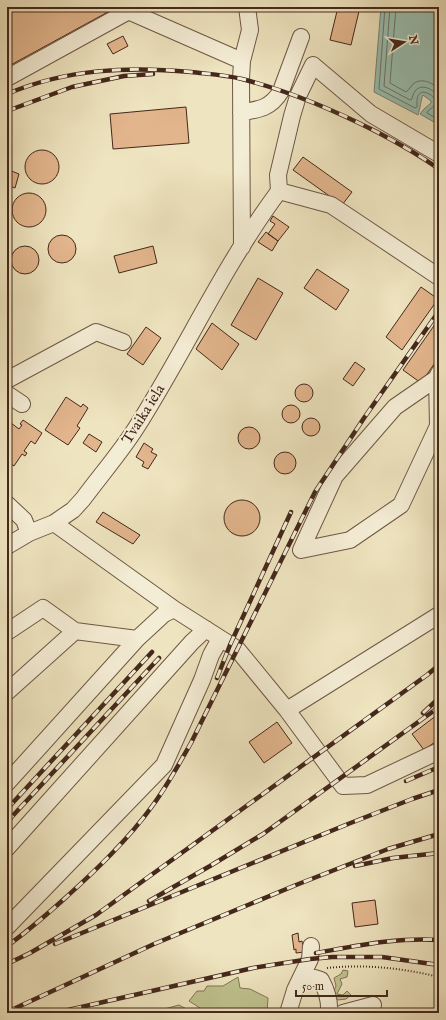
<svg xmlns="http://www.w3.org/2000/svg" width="446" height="1020" font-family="'IM FELL English',serif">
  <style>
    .green { fill: #bfc28e; stroke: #827555 }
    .water { fill: #99bfb1; stroke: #778375 }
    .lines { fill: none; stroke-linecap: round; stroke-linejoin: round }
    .shore { stroke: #6e7466; stroke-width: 1 }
    .building { fill: #e2b58c; stroke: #44281c }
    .minor-casing { stroke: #6e5745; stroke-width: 18 }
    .path { stroke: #44281c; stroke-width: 2; stroke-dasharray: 1 2; stroke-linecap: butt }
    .minor { stroke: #f4edd5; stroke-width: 16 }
    .rail-casing { stroke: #44281c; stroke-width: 4.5 }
    .rail { stroke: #f4edd5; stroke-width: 3; stroke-dasharray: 9; stroke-linecap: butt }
    .labels { text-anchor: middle; stroke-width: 4; stroke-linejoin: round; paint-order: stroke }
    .street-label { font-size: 15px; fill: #44281c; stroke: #f4edd5 }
  </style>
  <rect width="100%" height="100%" fill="#eee4bf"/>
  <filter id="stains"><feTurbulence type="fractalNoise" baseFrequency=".005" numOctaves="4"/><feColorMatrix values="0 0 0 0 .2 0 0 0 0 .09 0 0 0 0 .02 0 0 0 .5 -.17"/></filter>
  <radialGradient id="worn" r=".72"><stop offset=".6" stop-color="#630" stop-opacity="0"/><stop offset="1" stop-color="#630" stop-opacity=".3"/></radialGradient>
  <!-- green -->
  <path class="green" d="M343,970L348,971L347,977L340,979L342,984L337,994L343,995L347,991L351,995L346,999L338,1000L332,995L336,986L334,978L341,974Z
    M238,977L240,988L250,989L268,998L267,1013H157V1011L179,1005L194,1013L200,1008L189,1001L197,991H204L207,986H223Z"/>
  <!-- water -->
  <path class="water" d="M381,7H439V125L420,114L424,109L431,103V101L423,95C421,99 420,109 418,115L374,92Z"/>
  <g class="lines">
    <!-- shore -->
    <path class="shore" d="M385,7L379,89L415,108L417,107C417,101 416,95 422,92C427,92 438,97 435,104C434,107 430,109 428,111L427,113L439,120
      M390,7L384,86L410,100L412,99C415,82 430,85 439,97
      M396,7L390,83L406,92C409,90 411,86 413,84C422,77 431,83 439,88"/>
  </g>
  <!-- building -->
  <path class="building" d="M7,7H117L7,67Z
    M338,7H360L351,45L330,40Z
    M123,36L128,46L113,54L107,44Z
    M186,107L189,143L113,149L110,114Z
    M25 167a17 17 0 1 1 34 0a17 17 0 1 1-34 0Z
    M303,157L352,192L342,205L293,170Z
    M9,170L19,174L15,188L7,185V177Z
    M12 210a17 17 0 1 1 34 0a17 17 0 1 1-34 0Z
    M273,216L289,227L278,241L268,234L275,224L270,221Z
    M266,232L278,241L272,251L258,242Z
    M48 249a14 14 0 1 1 28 0a14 14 0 1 1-28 0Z
    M153,246L157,263L119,273L114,256Z
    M11 260a14 14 0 1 1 28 0a14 14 0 1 1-28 0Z
    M317,269L349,290L336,310L304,288Z
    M258,278L283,293L256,340L231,325Z
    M421,287L438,299L402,350L386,337Z
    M438,320L439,321V357L421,383L403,370Z
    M212,323L239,344L222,370L196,349Z
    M146,327L161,338L143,365L127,354Z
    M355,362L365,369L353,386L343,379Z
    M295 393a9 9 0 1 1 18 0a9 9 0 1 1-18 0Z
    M66,397L81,407L83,404L88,408L77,426L80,428L68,445L45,430Z
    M282 414a9 9 0 1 1 18 0a9 9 0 1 1-18 0Z
    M302 427a9 9 0 1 1 18 0a9 9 0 1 1-18 0Z
    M7,420L19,429L22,425L20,424L23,420L42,433L35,444L31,441L24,451L27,453L25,456L22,454L14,466L7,461Z
    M238 438a11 11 0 1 1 22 0a11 11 0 1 1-22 0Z
    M89,434L102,442L96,452L83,443Z
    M144,443L153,449L151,452L157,455L148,469L142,466L144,462L136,457Z
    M274 463a11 11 0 1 1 22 0a11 11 0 1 1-22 0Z
    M224 518a18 18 0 1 1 36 0a18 18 0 1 1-36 0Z
    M103,512L140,535L133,544L96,522Z
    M437,715L439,717V739L424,750L412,734Z
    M277,722L292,743L264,763L249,742Z
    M375,900L378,924L355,927L352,903Z
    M298,933L299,942L302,941L304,952L296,953V949L294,950L292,935Z"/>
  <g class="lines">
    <defs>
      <path id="minor" d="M128,11L242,61
        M7,78L136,7
        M241,112C259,110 271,108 281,91L301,37
        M279,191L278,175L292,116L298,96L313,65L371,114L439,154
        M242,247L241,79L242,61L250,30L247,7
        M437,378L395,407L335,476L301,550L350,540L401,505L438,426L437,378L439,373
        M7,380L96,332L123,342
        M7,394L22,404
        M7,504L24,520L29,533
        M54,523L174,609L237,649L287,710L343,786L367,785L439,751
        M7,546L29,533L54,523L73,510L83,499C100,476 120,453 136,428C185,351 224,265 279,191L331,205L439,277
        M7,632L43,608L75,631
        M7,692L75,631L137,639
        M287,710L439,615
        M7,783L137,639L164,614L174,609
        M7,848L192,642L206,629
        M7,927L164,765L202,680L211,655L220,639
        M301,978H315L321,980C327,991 330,1001 329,1013
        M288,1013L295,990L310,959L311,946
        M343,1013L373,1005"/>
    </defs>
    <!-- minor casing -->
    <use href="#minor" class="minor-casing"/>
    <!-- path -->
    <path class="path" d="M327,968C365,964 402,968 439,977"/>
    <!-- minor -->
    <use href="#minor" class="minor"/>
    <defs>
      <path id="rail" d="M7,94C66,69 128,66 191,72C208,74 225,75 242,79C289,91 334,110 377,132C398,143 419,155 439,169
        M7,111L72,87L124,76L153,74
        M217,678L230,645L291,512
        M423,713L439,698
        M406,781L439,767
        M7,809L152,652
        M7,822L159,658
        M355,866L393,858L439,853
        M149,901L210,866L263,834L439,707
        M55,944L348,824L412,799L439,790
        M7,946C27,932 45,916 63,900C95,871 128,840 153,805C167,786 179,764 191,743L315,492L364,418L439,311
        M316,953C356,946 398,937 439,940
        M7,964L30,953L96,915L427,675L439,665
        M7,1012L154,944L296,885L388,849L439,834
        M55,1013L253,968L310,959L332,957H382L439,965"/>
    </defs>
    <!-- rail casing -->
    <use href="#rail" class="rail-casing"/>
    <!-- rail -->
    <use href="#rail" class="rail"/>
  </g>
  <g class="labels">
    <!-- street labels -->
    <g class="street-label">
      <text transform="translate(143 414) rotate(-58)" y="5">Tvaika iela</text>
    </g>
  </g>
  <!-- margin -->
  <rect width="446" height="1020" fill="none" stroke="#eee4bf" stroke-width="24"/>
  <rect x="8" y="8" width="430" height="1004" fill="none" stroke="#44281c" stroke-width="2"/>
  <rect x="12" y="12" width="422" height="996" fill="none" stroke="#44281c"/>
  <!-- north arrow -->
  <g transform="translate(404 42) rotate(78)" stroke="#f4edd5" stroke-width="3" paint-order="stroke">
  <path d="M0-3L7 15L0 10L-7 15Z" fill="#44281c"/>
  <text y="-6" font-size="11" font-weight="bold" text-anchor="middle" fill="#44281c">N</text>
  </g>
  <!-- scale -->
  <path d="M296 990v6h91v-6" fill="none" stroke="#44281c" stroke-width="2"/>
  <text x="302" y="990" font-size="12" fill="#44281c" stroke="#f4edd5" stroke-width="3" paint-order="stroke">50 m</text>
  <rect width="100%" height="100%" filter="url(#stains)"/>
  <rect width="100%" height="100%" fill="url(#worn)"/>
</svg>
